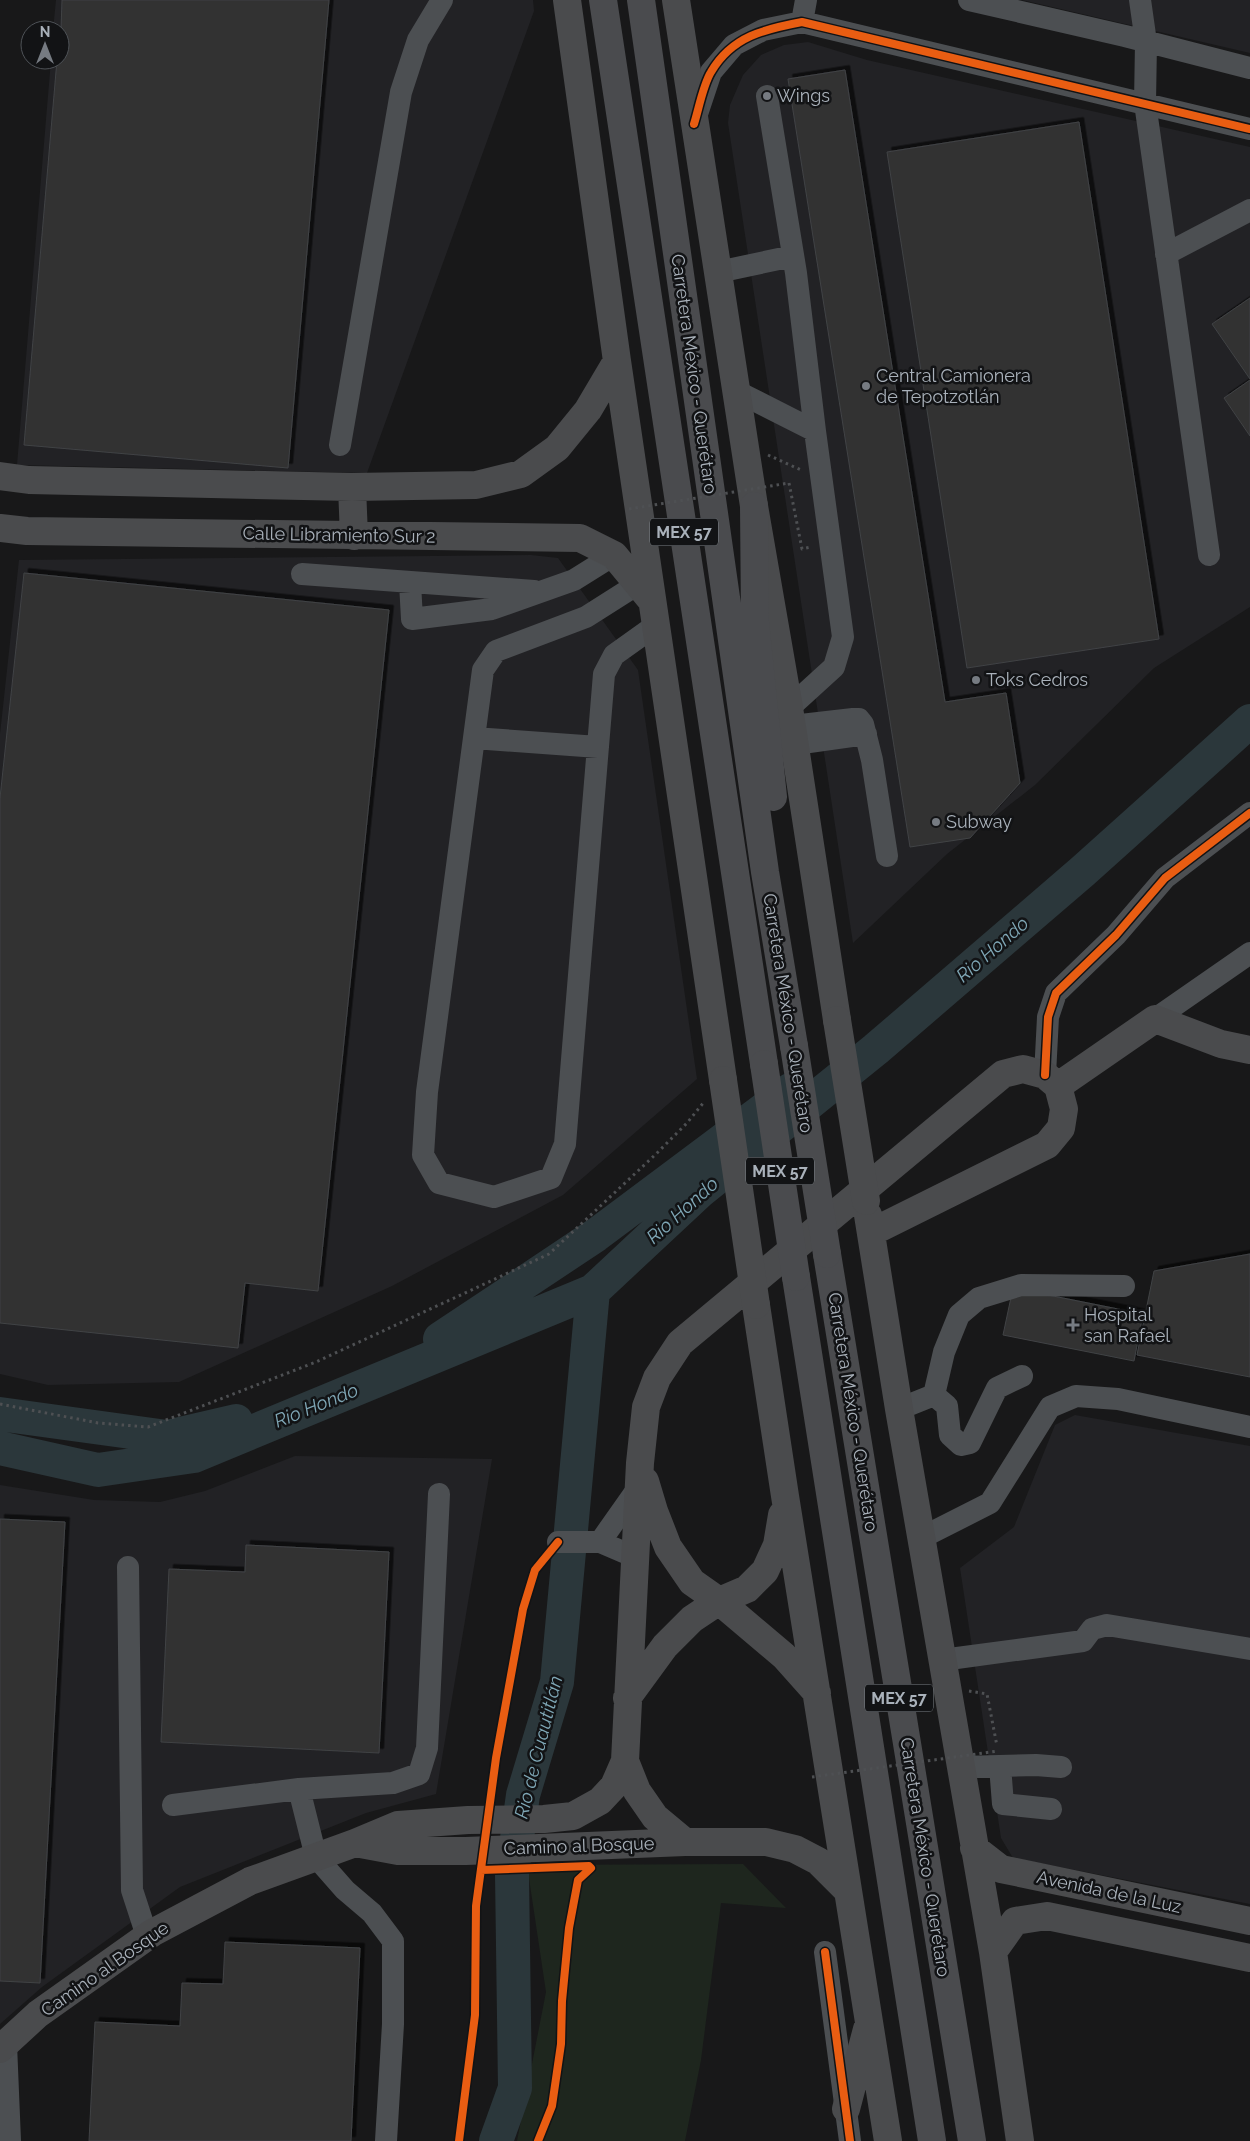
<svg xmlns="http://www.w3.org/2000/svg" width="1250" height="2141" font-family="Raleway,sans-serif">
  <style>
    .built { fill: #222225 }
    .green { fill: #1e261e }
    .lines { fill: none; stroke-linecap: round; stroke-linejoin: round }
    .river { stroke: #2b373b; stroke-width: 34 }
    .building { fill: #313133; stroke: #414345; filter: url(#shadow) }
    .path { stroke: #4e5053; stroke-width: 3; stroke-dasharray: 2.5 4; stroke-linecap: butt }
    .minor { stroke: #4c4f52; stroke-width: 22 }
    .major { stroke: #4a4b4d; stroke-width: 28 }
    .highway { stroke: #4a4b4e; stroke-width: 28 }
    .path-bridge { stroke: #4e5053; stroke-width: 3; stroke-dasharray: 2.5 4; stroke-linecap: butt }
    .major-bridge { stroke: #4a4b4d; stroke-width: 28 }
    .highway-bridge { stroke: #4a4b4e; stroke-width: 28 }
    .cycleway-casing { stroke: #121315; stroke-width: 11 }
    .cycleway { stroke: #e95d12; stroke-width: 8 }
    .poi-dot { fill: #767b82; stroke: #121315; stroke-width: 2 }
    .labels { text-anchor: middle; stroke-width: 5; stroke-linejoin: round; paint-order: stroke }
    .shield { fill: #121315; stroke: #7c8288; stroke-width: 1 }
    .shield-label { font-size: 16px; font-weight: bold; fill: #a9b1ba }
    .poi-label { font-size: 18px; fill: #a9b1ba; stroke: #121315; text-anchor: start }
    .street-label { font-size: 18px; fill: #a9b1ba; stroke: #121315 }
    .water-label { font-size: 19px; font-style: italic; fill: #7fa7b6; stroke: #121315 }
  </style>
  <defs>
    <filter id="shadow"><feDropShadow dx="4.5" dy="-4.5" stdDeviation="0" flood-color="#0009"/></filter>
  </defs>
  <rect width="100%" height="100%" fill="#181819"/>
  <!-- built -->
  <path class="built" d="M56,0H533L534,11L367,473L17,465L51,60H60V30H53Z
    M1022,0H1250V53Z
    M808,42L867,60L1250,147V607L1154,668L1035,785L947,854L853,943L728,123L730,105L743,75L761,55L784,45Z
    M531,555L558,558L638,670L697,1079L563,1195L392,1286L179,1382L48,1385L0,1374V734L19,560Z
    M1075,1415L1250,1446V1904L1013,1858L1001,1838L960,1568L1014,1527L1055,1425Z
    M295,1456L492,1459L436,1794L366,1813L180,1887L42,1987L0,2024V1485L94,1500L160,1502L205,1491Z"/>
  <!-- green -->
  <path class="green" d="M743,1864L786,1908L721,1903L701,2060L685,2141H517L546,1992L527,1865Z"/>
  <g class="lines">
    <!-- river -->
    <path class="river" d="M440,1339L596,1235L790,1090
      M0,1414L167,1437L236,1421
      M0,1448L98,1470L194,1456L593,1291L699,1192L876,1049L1083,871L1250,721
      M496,2141L515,2088L512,1874L523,1795L557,1682L593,1291"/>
  </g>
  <!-- building -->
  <path class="building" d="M62,0H329L288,468L24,445L57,60H60Z
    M845,70L945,702L1006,693L1020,783L970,838L910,847L788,79Z
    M1079,122L1159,639L967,668L887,152Z
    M1250,298V379L1212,324Z
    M1250,380V436L1224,398Z
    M24,573L389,610L318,1291L245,1283L238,1348L0,1323V798Z
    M1250,1254V1377L1137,1355L1154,1271Z
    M1013,1288L1143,1314L1134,1361L1003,1335Z
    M0,1519L65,1522L40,1983L0,1981Z
    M246,1545L389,1552L379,1753L161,1742L169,1569L245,1572Z
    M225,1942L360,1948L351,2141H89L95,2022L180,2026L182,1983L223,1984Z"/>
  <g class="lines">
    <!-- path -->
    <path class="path" d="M768,455L801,470
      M789,483L802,549L811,547
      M0,1404L98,1423L148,1427L316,1362L549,1254L656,1154L687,1123L704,1102
      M969,1691L987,1694L997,1746"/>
    <!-- minor -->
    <path class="minor" d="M969,0L1125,36L1250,68
      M1140,0L1146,42L1145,103L1209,555
      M802,22L806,0
      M767,96L796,273L815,431L843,637L834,667L789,708
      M695,120L711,72L734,45L763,30L802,22L1250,129
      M1166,254L1250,210
      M718,272L793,256
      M736,391L815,431
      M340,445L401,92L418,40L442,0
      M302,574L534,591
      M410,583L412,619L492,609L574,580L614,555
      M638,584L586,617L496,651L483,670L427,1092L423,1155L439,1183L494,1197L551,1178L565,1144L604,674L614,655L656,625
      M792,726L853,719H859L863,724L872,760L887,856
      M474,738L598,747
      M795,744L866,734
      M1155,1019L1250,953
      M1045,1075L1048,1017L1056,993L1116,935L1165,878L1250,813
      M934,1395L944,1352L959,1315L979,1298L1021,1285L1124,1286
      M899,1409L934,1395L947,1406L950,1435L961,1445L970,1443L997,1388L1022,1376
      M921,1538L990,1503L1050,1407L1076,1396L1118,1399L1250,1427
      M558,1542H600L638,1488
      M600,1542L635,1557
      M128,1567L132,1890L147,1936
      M942,1660L1083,1641L1092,1629L1107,1625L1250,1649
      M1000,1766L1003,1804L1051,1809
      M961,1767L1036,1765L1061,1767
      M173,1805L299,1789
      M825,1952L850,2141
      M6,2044L10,2141
      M386,2141L393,2024V1941L372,1913L345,1890L316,1857L299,1789L393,1783L419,1774L427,1748L439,1494"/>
    <!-- major -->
    <path class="major" d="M567,0L617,361L723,1080
      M676,0L754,506L789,708L837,1020
      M0,476L29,480L352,487L476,485L521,474L557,448L588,410L617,361
      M352,487L354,536
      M0,528L27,531L580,538L614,555L652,601
      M1058,1086L1155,1019L1221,1044L1250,1050
      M868,1215L899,1409L993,1952L1020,2141
      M756,1305L785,1496L888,2141
      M645,1481L654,1511L668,1547L692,1582L719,1601L784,1656L817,1693
      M627,1698L665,1646L692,1619L719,1601L747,1589L765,1571L777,1545L782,1515
      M685,1842L655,1817L637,1791L625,1761L640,1463L646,1407L657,1378L680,1343L1003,1074L1023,1069L1045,1075L1058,1086L1064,1109L1061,1128L1047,1145L872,1232
      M355,1843L398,1851H466L685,1842H766L795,1849L818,1861L848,1891
      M974,1848L1001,1869L1250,1921
      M993,1952L1015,1921L1047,1916L1250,1958
      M0,2049L38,2014L152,1933L250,1881L355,1843L398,1825L468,1820L544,1819L573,1816L600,1801L614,1786L625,1761
      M846,2109L867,2029"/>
    <!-- highway -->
    <path class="highway" d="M603,0L764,1064
      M641,0L765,872L794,1046
      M754,506L755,622L773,797
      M827,1254L972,2141
      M796,1277L932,2141"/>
    <!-- path-bridge -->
    <path class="path-bridge" d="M629,509L789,483
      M812,1777L998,1751"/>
    <!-- major-bridge -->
    <path class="major-bridge" d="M837,1020L866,1201
      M723,1080L756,1305"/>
    <!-- highway-bridge -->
    <path class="highway-bridge" d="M794,1046L827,1254
      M764,1064L796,1277"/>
    <defs>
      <path id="cycleway" d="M694,124C699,108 703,85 711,72C732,36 765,29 802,22L1250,129
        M1045,1075L1048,1017L1056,993L1116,935L1165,878L1250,813
        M481,1870L589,1866L591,1868L578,1880L569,1928L562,2001L561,2044L552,2106L538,2141
        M825,1952L850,2141
        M459,2141L475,2015L476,1906L496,1758L523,1609L535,1570L558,1542"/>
    </defs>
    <!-- cycleway casing -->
    <use href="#cycleway" class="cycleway-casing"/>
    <!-- cycleway -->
    <use href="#cycleway" class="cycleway"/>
  </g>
  <!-- markers -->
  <g class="poi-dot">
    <circle cx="767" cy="96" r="5"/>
    <circle cx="866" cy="386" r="5"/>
    <circle cx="976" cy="680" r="5"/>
    <circle cx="936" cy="822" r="5"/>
    <path d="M1070.5 1317.5h5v5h5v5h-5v5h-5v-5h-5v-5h5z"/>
  </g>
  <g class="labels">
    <!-- shield labels -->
    <g class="shield">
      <rect x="650" y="518.5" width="68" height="27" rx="4"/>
      <rect x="746" y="1157.5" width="68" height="27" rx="4"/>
      <rect x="865" y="1684.5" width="68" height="27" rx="4"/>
    </g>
    <g class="shield-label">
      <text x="684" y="538">MEX 57</text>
      <text x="780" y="1177">MEX 57</text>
      <text x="899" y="1704">MEX 57</text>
    </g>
    <!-- poi labels -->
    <g class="poi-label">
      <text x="777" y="102">Wings</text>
      <text x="876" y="382">Central Camionera<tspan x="876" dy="21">de Tepotzotlán</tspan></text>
      <text x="986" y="686">Toks Cedros</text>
      <text x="946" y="828">Subway</text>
      <text x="1084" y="1321">Hospital<tspan x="1084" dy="21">san Rafael</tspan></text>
    </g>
    <!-- street labels -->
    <g class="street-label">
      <text transform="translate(694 374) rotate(82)" y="6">Carretera México - Querétaro</text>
      <text transform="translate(339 535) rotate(1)" y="6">Calle Libramiento Sur 2</text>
      <text transform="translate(788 1013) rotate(81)" y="6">Carretera México - Querétaro</text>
      <text transform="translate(853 1412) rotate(81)" y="6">Carretera México - Querétaro</text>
      <text transform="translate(579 1846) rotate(-2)" y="6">Camino al Bosque</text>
      <text transform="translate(925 1857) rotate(81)" y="6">Carretera México - Querétaro</text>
      <text transform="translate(1109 1892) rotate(12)" y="6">Avenida de la Luz</text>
      <text transform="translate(105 1969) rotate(-35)" y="6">Camino al Bosque</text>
    </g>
    <!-- water labels -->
    <g class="water-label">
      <text transform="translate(992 949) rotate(-41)" y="7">Rio Hondo</text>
      <text transform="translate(682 1210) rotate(-42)" y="7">Rio Hondo</text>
      <text transform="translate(316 1405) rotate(-22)" y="7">Rio Hondo</text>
      <text transform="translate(538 1747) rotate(-76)" y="7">Rio de Cuautitlán</text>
    </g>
  </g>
  <!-- north arrow -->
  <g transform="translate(45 45)"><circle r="24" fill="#121315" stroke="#4e5257"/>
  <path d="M0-4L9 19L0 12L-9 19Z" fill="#767b82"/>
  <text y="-8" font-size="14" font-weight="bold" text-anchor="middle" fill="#a9b1ba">N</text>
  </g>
</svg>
